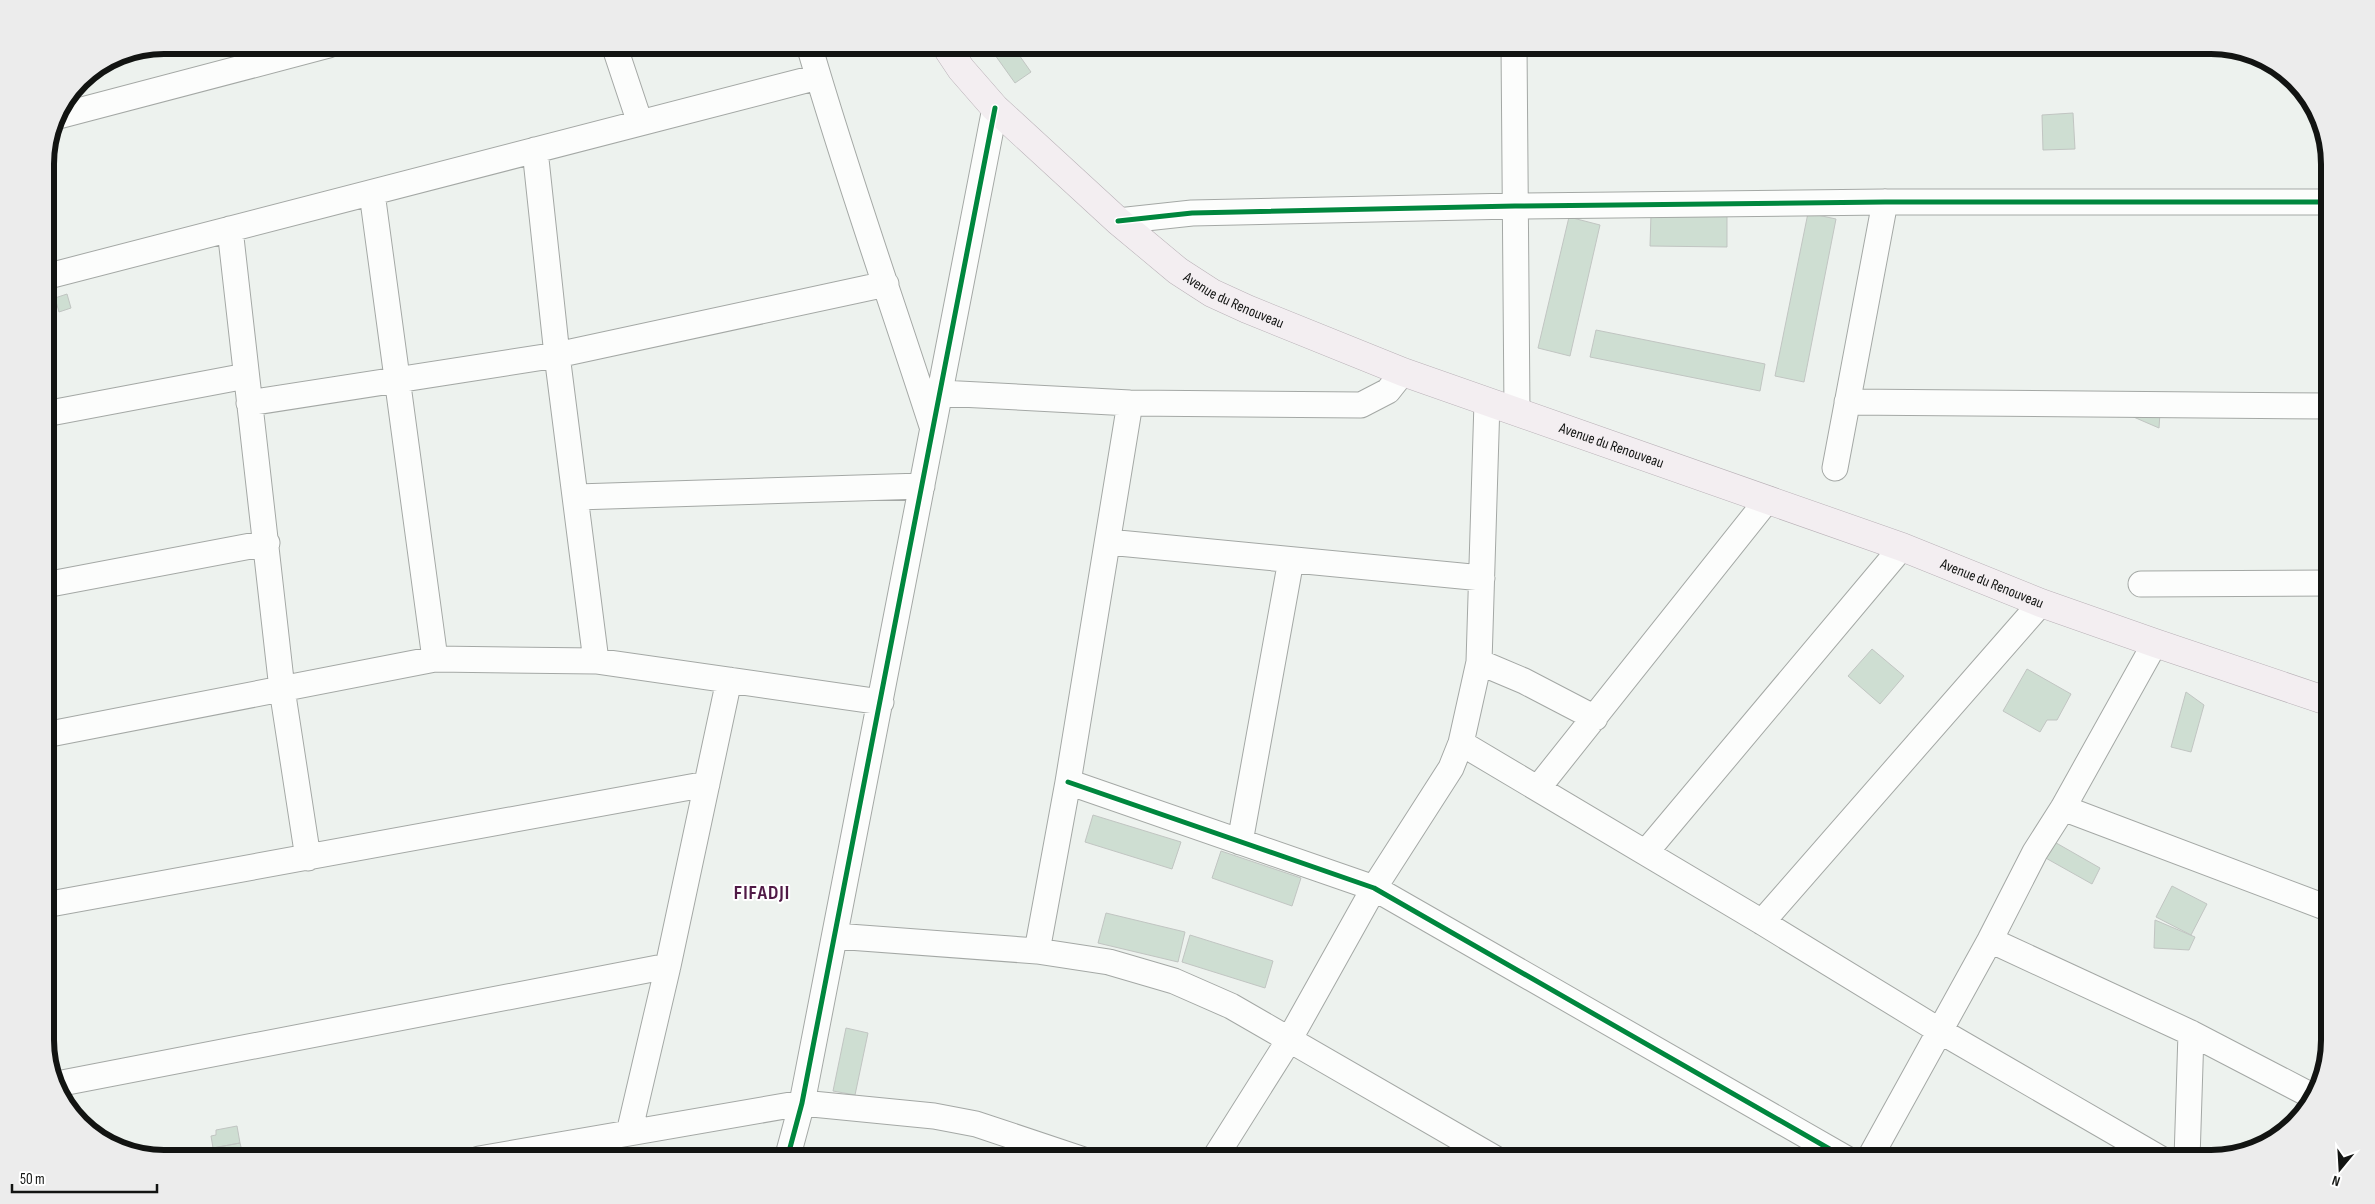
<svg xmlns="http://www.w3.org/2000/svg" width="2375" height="1204" font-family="'Sofia Sans Condensed',sans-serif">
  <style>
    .building { fill: #ceded2; stroke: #c1c5c2 }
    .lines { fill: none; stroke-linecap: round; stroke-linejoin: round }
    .minor-casing { stroke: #a4a8a5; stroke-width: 27 }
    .major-casing { stroke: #b9b1b7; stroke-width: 29 }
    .minor { stroke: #fcfdfc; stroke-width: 25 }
    .major { stroke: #f3eef1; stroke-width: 28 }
    .cycleway-casing { stroke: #fff; stroke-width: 8 }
    .cycleway { stroke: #00873e; stroke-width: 5 }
    .labels { text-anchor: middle; stroke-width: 4; stroke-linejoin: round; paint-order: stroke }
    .street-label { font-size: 15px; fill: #121412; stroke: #fff }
    .district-label { font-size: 20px; font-weight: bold; letter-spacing: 1px; fill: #501a46; stroke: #fff }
    .rim { fill: none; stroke: #121412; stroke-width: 6 }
  </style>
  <rect width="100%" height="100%" fill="#edf2ee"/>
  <!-- building -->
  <path class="building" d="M994,45H1012L1031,72L1015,83L990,48Z
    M2073,113L2075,149L2043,150L2042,115Z
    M1808,213L1836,219L1804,382L1775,376Z
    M1651,214L1727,215V247L1650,246Z
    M1569,217L1600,225L1570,356L1538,348Z
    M67,294L71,308L59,312L55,298Z
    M1596,330L1765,364L1760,391L1590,357Z
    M2122,412L2160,413L2159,428Z
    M1872,649L1904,676L1880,704L1848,676Z
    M2027,669L2071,694L2057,720H2047L2040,732L2003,711Z
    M2186,692L2204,705L2191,752L2171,747Z
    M1093,815L1181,842L1172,869L1085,842Z
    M2044,836L2100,868L2092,884L2035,852Z
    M1221,851L1301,878L1292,906L1212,878Z
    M2172,886L2207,904L2191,935L2156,917Z
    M1106,913L1185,932L1178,962L1098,943Z
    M2155,920L2195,937L2189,950L2154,948Z
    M1190,935L1273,961L1265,988L1182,962Z
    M846,1028L868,1033L855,1095L833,1091Z
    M237,1126L240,1143L213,1148L211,1136L216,1135V1130Z
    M240,1143L244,1159H215L213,1148Z"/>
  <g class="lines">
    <defs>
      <path id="minor" d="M614,45L640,123
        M809,45C846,173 891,299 932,426
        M1514,45L1517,411
        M55,117L329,45
        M535,150L557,355L596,661
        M372,193L435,659
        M1118,221L1192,213L1515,206L1885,202H2330
        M230,229L282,689L308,858
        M45,277L818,77
        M940,393L1130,403L1361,405L1388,391L1403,372
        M1847,402L2330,406
        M249,403L557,355L886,284
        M45,414L246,376
        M1835,468L1885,202
        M577,497L922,486
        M1108,542L1482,578
        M2141,584L2330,583
        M45,585L267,543
        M1479,662L1524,681L1595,718
        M45,735L435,659L596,661L881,702
        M1461,743L1762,922L1940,1031L2161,1159
        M1068,782L1374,888L1847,1159
        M1538,788L1768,499
        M2063,808L2330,909
        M1240,842L1291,560
        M1646,852L1902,547
        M45,905L707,784
        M1762,922L2041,603
        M835,936L1037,951L1109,962L1174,981L1231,1006L1496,1159
        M1990,940L2191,1033L2314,1097
        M1037,951L1068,782L1130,403
        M57,1084L668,966
        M629,1133L668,966L729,680
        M479,1159L802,1103L934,1116L976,1124L1081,1159
        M787,1159L802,1103L995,108
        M1214,1159L1289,1040L1374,888L1451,768L1461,743L1479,662L1487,402
        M1869,1159L1990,940L2035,852L2063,808L2155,643
        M2187,1159L2191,1033"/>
      <g id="major">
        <path id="s1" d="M945,45L961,69L995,108L1118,221L1178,271L1212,293L1247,309L1403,372L1902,547L2041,603L2155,643L2330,702"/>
      </g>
    </defs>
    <!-- minor casing -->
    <use href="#minor" class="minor-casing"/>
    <!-- major casing -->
    <use href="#major" class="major-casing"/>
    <!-- minor -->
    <use href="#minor" class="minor"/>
    <!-- major -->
    <use href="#major" class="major"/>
    <defs>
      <path id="cycleway" d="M1118,221L1192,213L1515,206L1885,202H2330
        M1068,782L1374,888L1847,1159
        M787,1159L802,1103L995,108"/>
    </defs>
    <!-- cycleway casing -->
    <use href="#cycleway" class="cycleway-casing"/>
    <!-- cycleway -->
    <use href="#cycleway" class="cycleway"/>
  </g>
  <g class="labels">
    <!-- street labels -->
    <g class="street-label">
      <text dy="5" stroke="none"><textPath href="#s1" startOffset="389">Avenue du Renouveau</textPath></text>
      <text dy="5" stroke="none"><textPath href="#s1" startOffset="794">Avenue du Renouveau</textPath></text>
      <text dy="5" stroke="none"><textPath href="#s1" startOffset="1199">Avenue du Renouveau</textPath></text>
    </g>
    <!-- district labels -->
    <g class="district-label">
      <text x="762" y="899">FIFADJI</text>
    </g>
  </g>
  <!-- crop -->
  <path d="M0 0H2375V1204H0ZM164 54H2211A110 110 0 0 1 2321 164V1040A110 110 0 0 1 2211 1150H164A110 110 0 0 1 54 1040V164A110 110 0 0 1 164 54Z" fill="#ececec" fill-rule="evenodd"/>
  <path class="rim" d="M164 54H2211A110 110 0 0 1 2321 164V1040A110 110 0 0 1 2211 1150H164A110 110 0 0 1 54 1040V164A110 110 0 0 1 164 54Z"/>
  <!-- north arrow -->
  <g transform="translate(2340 1169) rotate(198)" stroke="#ffffff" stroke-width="4" paint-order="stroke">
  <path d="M0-4L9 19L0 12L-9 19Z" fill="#121412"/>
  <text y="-8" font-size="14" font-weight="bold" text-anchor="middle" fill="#121412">N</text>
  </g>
  <!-- scale -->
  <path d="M12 1184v8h145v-8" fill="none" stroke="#121412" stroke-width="2.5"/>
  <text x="20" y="1184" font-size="15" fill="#121412" stroke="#ffffff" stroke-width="4" paint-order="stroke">50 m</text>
</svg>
